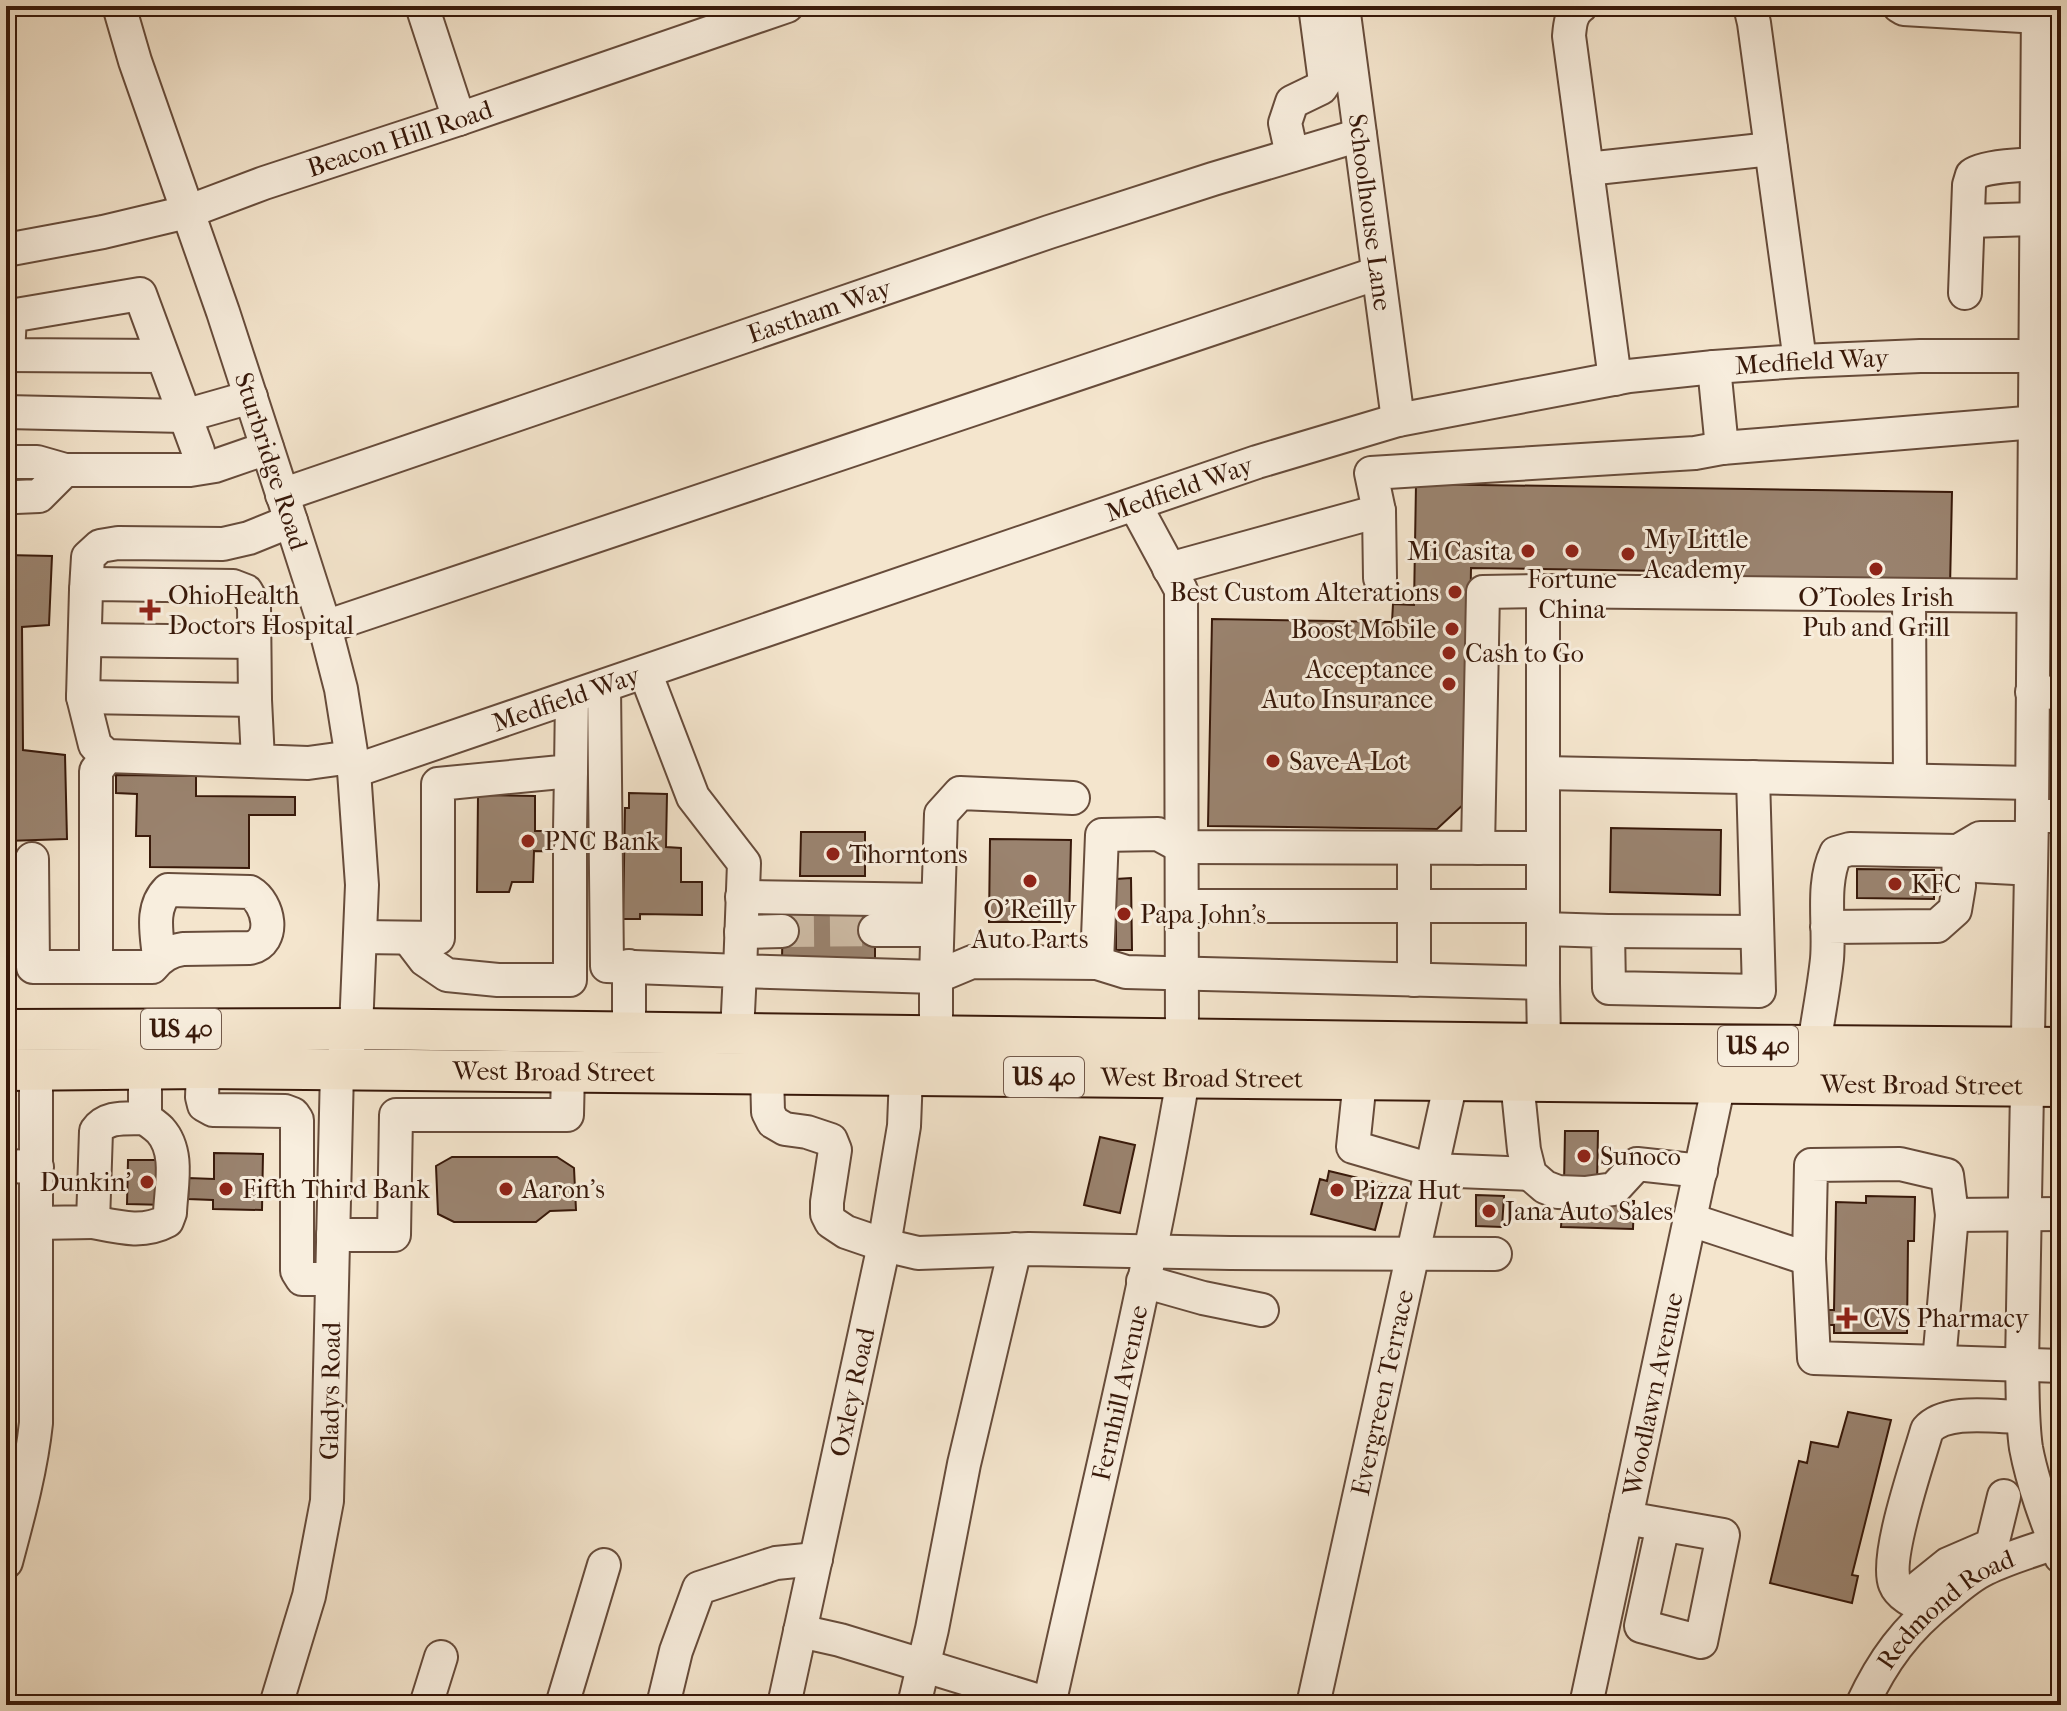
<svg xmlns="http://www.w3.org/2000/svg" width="2067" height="1711" font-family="'IM FELL French Canon',serif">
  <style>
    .building { fill: #9a836f; stroke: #38190a; stroke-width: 2 }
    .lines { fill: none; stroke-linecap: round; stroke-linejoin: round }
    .minor-tunnel { stroke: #cebca6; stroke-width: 32; stroke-dasharray: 32 16; stroke-linecap: butt }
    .minor-casing { stroke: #674c3b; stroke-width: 36 }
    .major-casing { stroke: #38190a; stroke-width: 44 }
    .minor { stroke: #f8eede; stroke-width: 32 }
    .major { stroke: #f4e5cd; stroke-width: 40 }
    .poi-dot { fill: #8f2418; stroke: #f8eede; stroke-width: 3 }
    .labels { text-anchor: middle; stroke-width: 6; stroke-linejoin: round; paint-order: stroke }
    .shield { fill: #f8eede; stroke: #72594a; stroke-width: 2 }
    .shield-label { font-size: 24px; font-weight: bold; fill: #38190a }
    .street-label { font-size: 26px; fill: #38190a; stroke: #f8eede }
    .poi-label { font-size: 26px; fill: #38190a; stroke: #f8eede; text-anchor: start }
  </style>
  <rect width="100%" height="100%" fill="#f4e5cd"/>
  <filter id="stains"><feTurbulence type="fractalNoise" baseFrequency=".0025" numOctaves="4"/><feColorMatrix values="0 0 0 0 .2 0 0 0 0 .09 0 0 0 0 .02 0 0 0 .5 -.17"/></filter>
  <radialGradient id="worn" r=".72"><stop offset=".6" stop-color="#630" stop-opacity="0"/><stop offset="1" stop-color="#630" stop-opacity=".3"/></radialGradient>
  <!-- building -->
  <path class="building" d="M1416,484L1952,492L1950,588L1667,584V571L1471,568L1467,801L1437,829L1208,826L1212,619L1392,622L1393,604L1414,605Z
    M6,555L52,556L49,625L22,627L23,750L65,755L67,839L6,841Z
    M116,775L196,776V796L295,797V815H249V868L150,867V836H136L137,794L116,793Z
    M629,793L667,794L666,847L681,848V882H702V915L640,914V919H623L625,808H629Z
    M478,795L535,796V831H579V852L534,851L533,882H512L509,892H477Z
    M1611,828L1721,830L1720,895L1610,892Z
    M801,832H865V876H800Z
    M990,839L1071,840L1069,922H989Z
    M1857,869L1934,870V899L1857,898Z
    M1131,878L1132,950H1116V879Z
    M783,905L875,906V961L782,960Z
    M1565,1131H1598L1597,1186L1564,1185Z
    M1100,1137L1135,1145L1120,1213L1084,1205Z
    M214,1153L263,1154L262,1210L213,1209V1200L188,1199L189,1178L214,1179Z
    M452,1157H557L574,1168L576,1210L550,1211L536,1222H454L438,1214L436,1166Z
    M128,1160H167V1205L127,1204Z
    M1329,1171L1387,1185L1375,1230L1311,1214L1320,1179L1327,1181Z
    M1476,1195L1504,1196L1502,1227L1476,1226Z
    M1866,1196L1915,1197L1914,1241H1908L1907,1333H1834V1325H1814V1310H1834L1836,1202L1866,1203Z
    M1563,1198L1634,1201L1633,1229L1561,1227Z
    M1848,1412L1891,1420L1852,1575L1858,1576L1852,1603L1770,1583L1799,1461L1807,1463L1811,1442L1838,1447Z"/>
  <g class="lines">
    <!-- minor-tunnel -->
    <path class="minor-tunnel" d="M782,931L875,930"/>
    <defs>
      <g id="minor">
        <path id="s1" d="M119,6L135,61L223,312L291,521L325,627L341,689L354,771L362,885L356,1029L337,1070L327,1501L309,1596L276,1705"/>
        <path d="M422,6L459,119"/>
        <path id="s2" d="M1343,6L1398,420"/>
        <path d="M1581,6C1571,13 1570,24 1569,36L1615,379"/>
        <path d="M1750,6L1754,23L1800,361"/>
        <path d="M1899,6L1904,9L2038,17"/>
        <path d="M2038,6L2032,816L2022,1365C2023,1393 2022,1421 2026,1448C2033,1485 2047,1522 2061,1557"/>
        <path d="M1292,155L1285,123L1292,102L1321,88L1325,82L1315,6"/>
        <path d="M1587,169L1771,149"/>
        <path d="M1969,221L2036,219L2061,220"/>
        <path id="s3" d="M6,250L103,232L187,212L264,183L459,119L787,6"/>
        <path d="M1965,293L1969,185L1972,175C1986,164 2041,164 2061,165"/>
        <path d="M162,356L8,355L10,316L140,294L198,451"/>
        <path d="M1714,367L1722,448"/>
        <path d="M6,412L184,416L251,397"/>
        <path d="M6,462H37L65,470H190L215,466L267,448"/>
        <path id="s4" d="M282,495L1049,232L1213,179L1360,135"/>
        <path d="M16,497L39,496L65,470"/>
        <path d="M1135,505L1181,590L1182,1038"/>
        <path d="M1379,511L1380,578"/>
        <path d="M1169,569L1379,511L1371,473L1695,453L1722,448L2061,420"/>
        <path d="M86,590L88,557L100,546L118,543L223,544L249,538L291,521"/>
        <path d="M1909,595L1910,780"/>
        <path d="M325,627L1378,273"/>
        <path d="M85,640L254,642"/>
        <path d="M645,672L693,797L744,863L740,971L936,977L972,962L1097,963L1126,972L1543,983V591L2033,596"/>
        <path d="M604,686L607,966L740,971L737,1033"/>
        <path d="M2032,692L2061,693"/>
        <path d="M83,697L255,700"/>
        <path d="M107,756L96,771V967H152C161,956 170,951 183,949L250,948C277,942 269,903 250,892L168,890C150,908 157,934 159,958"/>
        <path d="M258,760L255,700L254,605L246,591L233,586L95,584L86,590L83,697L95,745L107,756L308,763L352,757"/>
        <path id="s5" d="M354,771L1257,462L1398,420L1629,376L1714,367L1800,361L1920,356H2034"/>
        <path d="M1543,773L2031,783"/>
        <path d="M2032,816H2061"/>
        <path d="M570,831L571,771"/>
        <path d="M1980,838H2015L2030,853L2015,868L1977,866L1958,851Z"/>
        <path d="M1478,848L1483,592L1543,591"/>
        <path d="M32,859L33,967H96"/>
        <path d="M742,897L938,900"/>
        <path d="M1183,906H1543"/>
        <path d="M1543,929L1608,931L1609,988L1759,991L1753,777"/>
        <path d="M875,930H937"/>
        <path d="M1608,931L1757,932"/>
        <path d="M741,932L782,931"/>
        <path d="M360,937L438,938V784L571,771L572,697"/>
        <path d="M409,939L425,960L447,975L498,980H570V851"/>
        <path d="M1097,963L1102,835L1158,834L1182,847L1543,848"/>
        <path d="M1414,980V848"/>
        <path d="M1543,983L1544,1044"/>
        <path d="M629,1033V966"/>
        <path d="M936,1036V977L941,814L960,793L1073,798"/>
        <path d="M1814,1046C1818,1017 1824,988 1827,959C1830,925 1821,884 1836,853L1850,849L1958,851L1959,886L1955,910L1937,926L1827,927"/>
        <path d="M203,1068L202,1097L204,1105L213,1110L285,1111L293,1114L297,1120V1271L302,1279H332"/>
        <path d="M767,1073L768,1112L773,1122L785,1129L807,1132L831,1140L835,1150L827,1202V1214L831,1222L846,1232L884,1245L918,1253L1029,1249L1230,1253L1495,1254"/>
        <path d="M1360,1080L1353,1147L1432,1170L1530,1174"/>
        <path d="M1517,1081L1524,1150L1530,1174L1545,1187L1558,1192L1585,1193L1614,1189L1637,1164L1701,1171"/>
        <path d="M6,1166L37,1167"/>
        <path d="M1691,1220L1809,1259L1811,1165L1900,1164L1947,1175L1952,1215L2061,1214"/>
        <path d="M93,1222C118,1227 143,1234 167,1221L170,1213C171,1186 180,1152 160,1130C156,1126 150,1122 145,1118"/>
        <path d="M36,1223L93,1222L96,1131C107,1115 127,1119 145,1118V1069"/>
        <path d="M333,1235H394L396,1115H567L568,1072"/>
        <path d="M1809,1259L1814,1358L2061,1366"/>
        <path d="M1143,1281L1203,1298L1262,1310"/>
        <path d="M1939,1362L1952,1215"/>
        <path d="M1626,1518L1723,1535L1701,1642L1641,1626L1663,1525"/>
        <path d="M6,1562C18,1517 31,1470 36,1423V1069"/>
        <path d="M1907,1597L1948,1564L1992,1545L2004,1496"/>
        <path d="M1930,1610C1918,1604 1900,1597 1895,1584C1884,1558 1918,1462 1927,1430C1946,1408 1996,1417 2023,1417"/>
        <path d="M800,1631L840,1640L1049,1704"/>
        <path d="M426,1705L441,1657"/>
        <path d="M562,1705L604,1565"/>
        <path d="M663,1705L676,1651L699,1588L776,1563L816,1559"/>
        <path id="s6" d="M784,1705L884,1245L904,1126L906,1075"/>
        <path d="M914,1705L932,1629L964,1464L1015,1249"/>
        <path id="s7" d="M1049,1705C1095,1497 1147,1289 1183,1079"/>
        <path id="s8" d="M1313,1705L1451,1081"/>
        <path id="s9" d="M1586,1705L1719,1083"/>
        <path id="s10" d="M1862,1705C1883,1660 1906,1629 1945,1598C1957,1588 1970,1576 1985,1569C2007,1558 2032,1551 2055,1543H2061"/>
      </g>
      <g id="major">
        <path d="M6,1030L356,1029L1544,1044L2061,1048"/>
        <path id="s11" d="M6,1070L203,1068L410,1070L2061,1086"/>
      </g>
    </defs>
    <!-- minor casing -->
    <use href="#minor" class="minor-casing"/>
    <!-- major casing -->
    <use href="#major" class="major-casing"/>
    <!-- minor -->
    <use href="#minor" class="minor"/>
    <!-- major -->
    <use href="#major" class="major"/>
  </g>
  <!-- markers -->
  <g class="poi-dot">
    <circle cx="1528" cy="551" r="8"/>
    <circle cx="1572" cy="551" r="8"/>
    <circle cx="1628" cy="554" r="8"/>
    <circle cx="1876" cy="569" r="8"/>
    <circle cx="1455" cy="592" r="8"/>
    <path d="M146 598h8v8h8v8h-8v8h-8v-8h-8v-8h8z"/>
    <circle cx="1452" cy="629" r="8"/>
    <circle cx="1449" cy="653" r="8"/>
    <circle cx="1449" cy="684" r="8"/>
    <circle cx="1273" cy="761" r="8"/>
    <circle cx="528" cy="841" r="8"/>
    <circle cx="833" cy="854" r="8"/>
    <circle cx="1030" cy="881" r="8"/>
    <circle cx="1895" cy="884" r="8"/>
    <circle cx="1124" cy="914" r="8"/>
    <circle cx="1584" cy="1156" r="8"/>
    <circle cx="147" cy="1182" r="8"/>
    <circle cx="226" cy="1189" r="8"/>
    <circle cx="506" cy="1189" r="8"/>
    <circle cx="1337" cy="1190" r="8"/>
    <circle cx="1489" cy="1211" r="8"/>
    <path d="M1843 1306h8v8h8v8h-8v8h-8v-8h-8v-8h8z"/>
  </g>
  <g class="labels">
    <!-- shield labels -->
    <g class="shield">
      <rect x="141" y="1009" width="80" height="40" rx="6"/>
      <rect x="1718" y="1026" width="80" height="40" rx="6"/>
      <rect x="1004" y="1057" width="80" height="40" rx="6"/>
    </g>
    <g class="shield-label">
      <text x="181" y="1037">US 40</text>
      <text x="1758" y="1054">US 40</text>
      <text x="1044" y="1085">US 40</text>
    </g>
    <!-- street labels -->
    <g class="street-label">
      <text dy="9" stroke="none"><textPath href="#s3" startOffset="410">Beacon Hill Road</textPath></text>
      <text dy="9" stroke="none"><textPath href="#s2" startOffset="208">Schoolhouse Lane</textPath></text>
      <text dy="9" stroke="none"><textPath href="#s4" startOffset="568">Eastham Way</textPath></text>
      <text dy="9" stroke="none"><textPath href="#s5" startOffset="1520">Medfield Way</textPath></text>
      <text dy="9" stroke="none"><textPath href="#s1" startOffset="480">Sturbridge Road</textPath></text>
      <text dy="9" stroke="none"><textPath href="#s5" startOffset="872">Medfield Way</textPath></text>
      <text dy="9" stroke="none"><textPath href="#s5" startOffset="224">Medfield Way</textPath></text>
      <text dy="9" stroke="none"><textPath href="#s11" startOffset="548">West Broad Street</textPath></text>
      <text dy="9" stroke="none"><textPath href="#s11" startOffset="1196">West Broad Street</textPath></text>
      <text dy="9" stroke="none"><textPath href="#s11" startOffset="1916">West Broad Street</textPath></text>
      <text transform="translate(330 1391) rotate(-89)" y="9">Gladys Road</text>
      <text dy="9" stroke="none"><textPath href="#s6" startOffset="320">Oxley Road</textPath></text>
      <text dy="9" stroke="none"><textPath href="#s7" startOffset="320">Fernhill Avenue</textPath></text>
      <text dy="9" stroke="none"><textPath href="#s8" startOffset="320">Evergreen Terrace</textPath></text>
      <text dy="9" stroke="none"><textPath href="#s9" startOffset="318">Woodlawn Avenue</textPath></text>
      <text dy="9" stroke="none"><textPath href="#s10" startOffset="130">Redmond Road</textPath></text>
    </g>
    <!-- poi labels -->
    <g class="poi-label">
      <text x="1644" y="548">My Little<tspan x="1644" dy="30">Academy</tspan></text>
      <text x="1512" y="560" text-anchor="end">Mi Casita</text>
      <text x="1572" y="588" text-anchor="middle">Fortune<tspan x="1572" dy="30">China</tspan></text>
      <text x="1439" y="601" text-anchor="end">Best Custom Alterations</text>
      <text x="168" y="604">OhioHealth<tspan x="168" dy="30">Doctors Hospital</tspan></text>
      <text x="1876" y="606" text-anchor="middle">O'Tooles Irish<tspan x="1876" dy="30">Pub and Grill</tspan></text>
      <text x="1436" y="638" text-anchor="end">Boost Mobile</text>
      <text x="1465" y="662">Cash to Go</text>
      <text x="1433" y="678" text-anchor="end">Acceptance<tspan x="1433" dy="30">Auto Insurance</tspan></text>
      <text x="1289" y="770">Save-A-Lot</text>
      <text x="544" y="850">PNC Bank</text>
      <text x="849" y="863">Thorntons</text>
      <text x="1911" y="893">KFC</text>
      <text x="1030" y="918" text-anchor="middle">O'Reilly<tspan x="1030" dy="30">Auto Parts</tspan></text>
      <text x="1140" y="923">Papa John's</text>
      <text x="1600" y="1165">Sunoco</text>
      <text x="131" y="1191" text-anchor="end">Dunkin'</text>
      <text x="242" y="1198">Fifth Third Bank</text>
      <text x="522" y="1198">Aaron's</text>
      <text x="1353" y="1199">Pizza Hut</text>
      <text x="1505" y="1220">Jana Auto Sales</text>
      <text x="1863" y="1327">CVS Pharmacy</text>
    </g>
  </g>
  <!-- margin -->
  <rect width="2067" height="1711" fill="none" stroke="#f4e5cd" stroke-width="32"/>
  <rect x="8" y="8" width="2051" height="1695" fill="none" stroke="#38190a" stroke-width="4"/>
  <rect x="16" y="16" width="2035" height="1679" fill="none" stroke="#38190a" stroke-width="2"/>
  <rect width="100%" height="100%" filter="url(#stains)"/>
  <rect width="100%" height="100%" fill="url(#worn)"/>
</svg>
